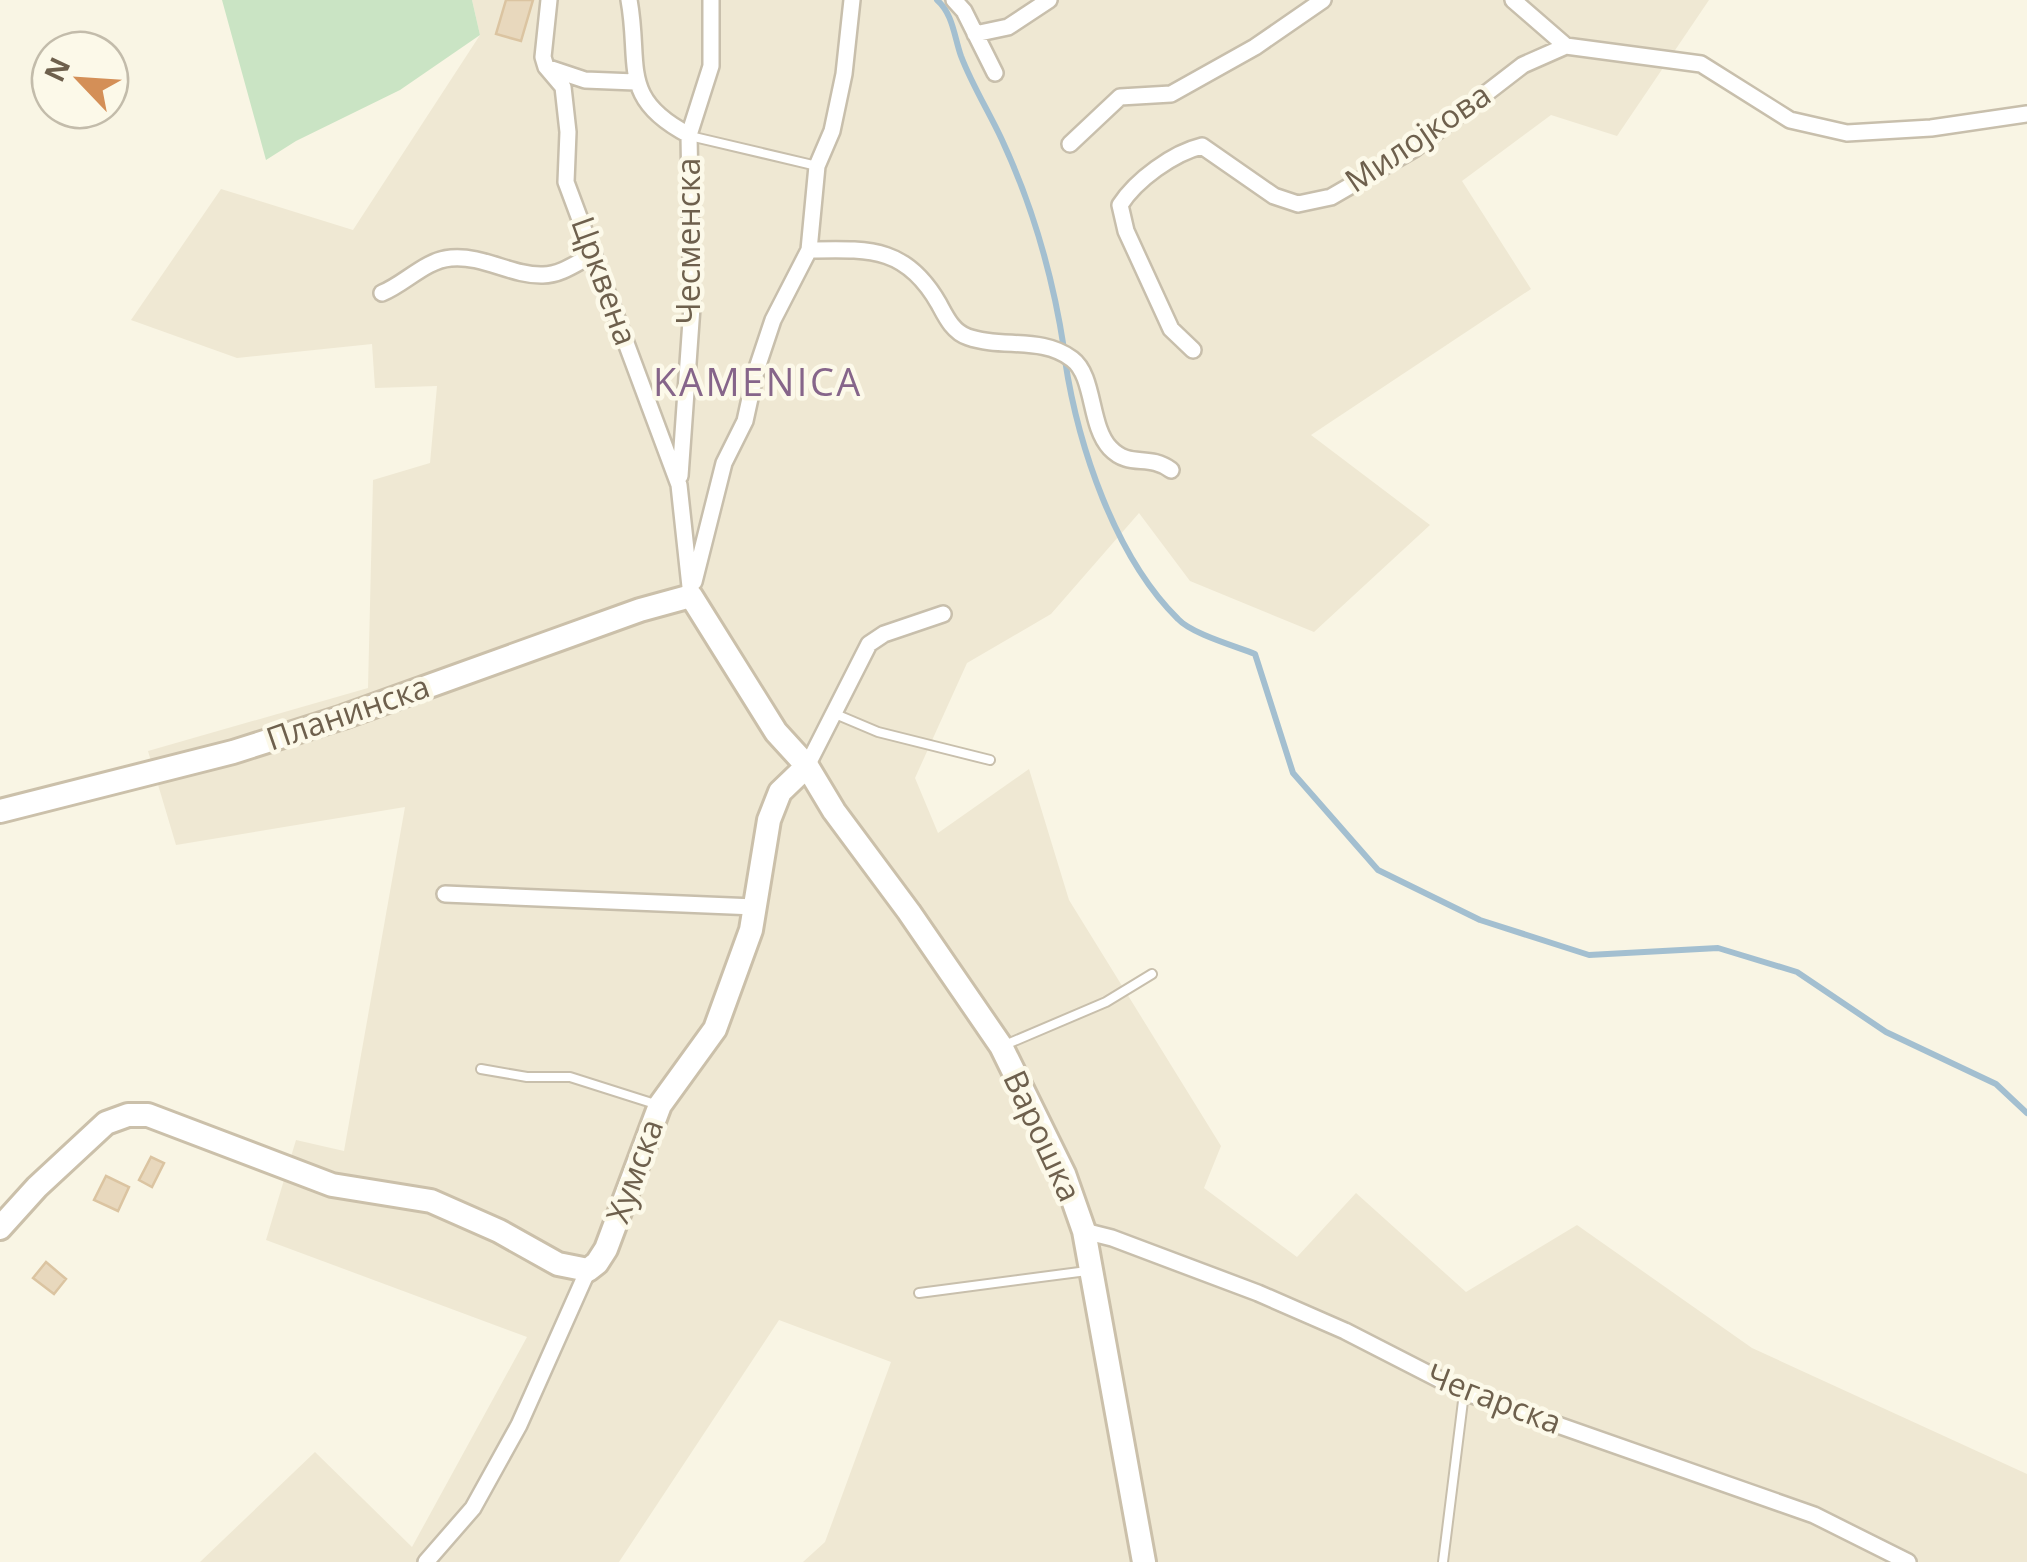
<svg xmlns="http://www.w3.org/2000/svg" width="2027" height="1562" font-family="'Open Sans',sans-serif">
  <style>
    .residential { fill: #efe8d3 }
    .green { fill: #cae4c4 }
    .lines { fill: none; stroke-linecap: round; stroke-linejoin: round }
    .stream { stroke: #a3bfd0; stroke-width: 6 }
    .building { fill: #e8d8bd; stroke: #dbc4a1; stroke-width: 2.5 }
    .lane-casing { stroke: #c8bfac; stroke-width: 12 }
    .street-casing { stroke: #c8bfac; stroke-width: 20 }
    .secondary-casing { stroke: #cbc0aa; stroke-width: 28 }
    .lane { stroke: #fff; stroke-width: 8 }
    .street { stroke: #fff; stroke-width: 15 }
    .secondary { stroke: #fff; stroke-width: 22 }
    .labels { text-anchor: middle; stroke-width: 9; stroke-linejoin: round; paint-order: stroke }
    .street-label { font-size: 32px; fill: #6e604d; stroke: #fcf9e9 }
    .quarter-label { font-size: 38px; letter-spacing: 2.5px; fill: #86658a; stroke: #fcf9e9 }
  </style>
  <rect width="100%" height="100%" fill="#f9f5e4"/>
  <!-- residential -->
  <path class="residential" d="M472,0H1709L1617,136L1551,115L1462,181L1531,289L1311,435L1430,525L1314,632L1190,581L1139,513L1051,614L967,663L915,778L938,833L1029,769L1069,900L1221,1146L1204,1188L1297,1257L1356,1193L1466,1292L1577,1225L1752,1348L2027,1474V1562H803L825,1542L891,1362L779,1320L619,1562H200L315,1452L412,1547L527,1337L266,1240L296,1140L344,1151L405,807L176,845L148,751L368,688L373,480L430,463L437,386L375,388L372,344L237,358L131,320L221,189L353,230L480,35Z"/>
  <!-- green -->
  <path class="green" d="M222,0H472L480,35L400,90L296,141L266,160Z"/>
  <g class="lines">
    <!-- stream -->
    <path class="stream" d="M937,0C953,14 954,36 961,56C972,85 989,112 1002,140C1033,207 1053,277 1064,349
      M1065,360C1078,446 1115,557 1178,619C1192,634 1235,646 1255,654L1293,773L1378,870L1480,920L1589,955L1718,948L1797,972L1886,1032L1996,1084L2027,1113"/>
  </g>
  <!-- building -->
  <path class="building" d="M506,0H533L521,41L496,34Z
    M151,1157L164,1163L152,1187L139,1180Z
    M106,1176L129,1187L118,1211L94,1200Z
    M46,1262L66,1279L54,1294L33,1278Z"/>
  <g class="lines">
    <defs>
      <path id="lane" d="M690,136L817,166
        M833,713L878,732L990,760
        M1005,1045L1106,1002L1152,974
        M481,1069L527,1077H570L655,1104
        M919,1293L1087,1271
        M1443,1562L1464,1393"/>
      <path id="street" d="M549,0L543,57L546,67L563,87L568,132L566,182L679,485L691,596
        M629,0C641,65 618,98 689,135
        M954,0L964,11L995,73
        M1513,0L1566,46L1701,64L1790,120L1847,133L1931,128L2027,114
        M975,34L1008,27L1049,0
        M546,67L585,80L635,82
        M1070,144L1120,97L1171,94L1255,47L1323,0
        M809,250C869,249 906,246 939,304C946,317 953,332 968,337C1002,349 1042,336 1072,359C1095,376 1089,426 1110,448C1130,469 1148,453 1171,470
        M382,293C405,284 425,260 451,258C483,255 512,276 543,275C561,275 578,262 594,254
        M1193,350L1171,329L1126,231L1120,205C1136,180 1173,153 1202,146L1274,196L1298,204L1331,197L1414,149L1523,65L1566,46
        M680,476L692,307L689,135L711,66V0
        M694,582L724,463L745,421L756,371L773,320L809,250L817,166L832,131L844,74L852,0
        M807,766L869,644L884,634L943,614
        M445,894L755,907
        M1084,1231L1112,1238L1258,1293L1345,1331L1464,1392L1814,1515L1908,1562
        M426,1562L473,1508L519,1425L588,1270"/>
      <path id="secondary" d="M0,811L233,752L343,717L640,610L691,596L776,732L807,766L834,811L909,912L1001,1046L1064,1174L1084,1231L1144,1562
        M0,1228L37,1187L106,1123L128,1115H148L332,1185L431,1201L499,1231L558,1264L588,1270L597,1263L606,1249L660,1105L715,1029L751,930L769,820L780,792L807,766"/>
    </defs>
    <!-- lane casing -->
    <use href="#lane" class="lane-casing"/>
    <!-- street casing -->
    <use href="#street" class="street-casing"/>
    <!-- secondary casing -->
    <use href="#secondary" class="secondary-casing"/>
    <!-- lane -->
    <use href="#lane" class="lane"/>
    <!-- street -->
    <use href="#street" class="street"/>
    <!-- secondary -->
    <use href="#secondary" class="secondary"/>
  </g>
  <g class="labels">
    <!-- street labels -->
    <g class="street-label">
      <text transform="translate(1418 138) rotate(-34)" y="11">Милојкова</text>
      <text transform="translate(689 241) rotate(-90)" y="11">Чесменска</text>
      <text transform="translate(604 281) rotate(70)" y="11">Црквена</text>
      <text transform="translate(348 713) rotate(-19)" y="11">Планинска</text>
      <text transform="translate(1042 1136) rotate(65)" y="11">Варошка</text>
      <text transform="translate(635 1171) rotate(-70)" y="11">Хумска</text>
      <text transform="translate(1494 1399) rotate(21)" y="11">Чегарска</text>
    </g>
    <!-- quarter labels -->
    <g class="quarter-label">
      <text x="758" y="396">KAMENICA</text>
    </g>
  </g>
  <!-- north arrow -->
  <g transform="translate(80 80) rotate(295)"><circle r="48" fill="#fcf9e9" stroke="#c3bcab" stroke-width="2.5"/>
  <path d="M0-8L18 38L0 25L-18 38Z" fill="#d48f57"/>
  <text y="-15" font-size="28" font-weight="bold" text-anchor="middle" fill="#6e604d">N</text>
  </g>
</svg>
